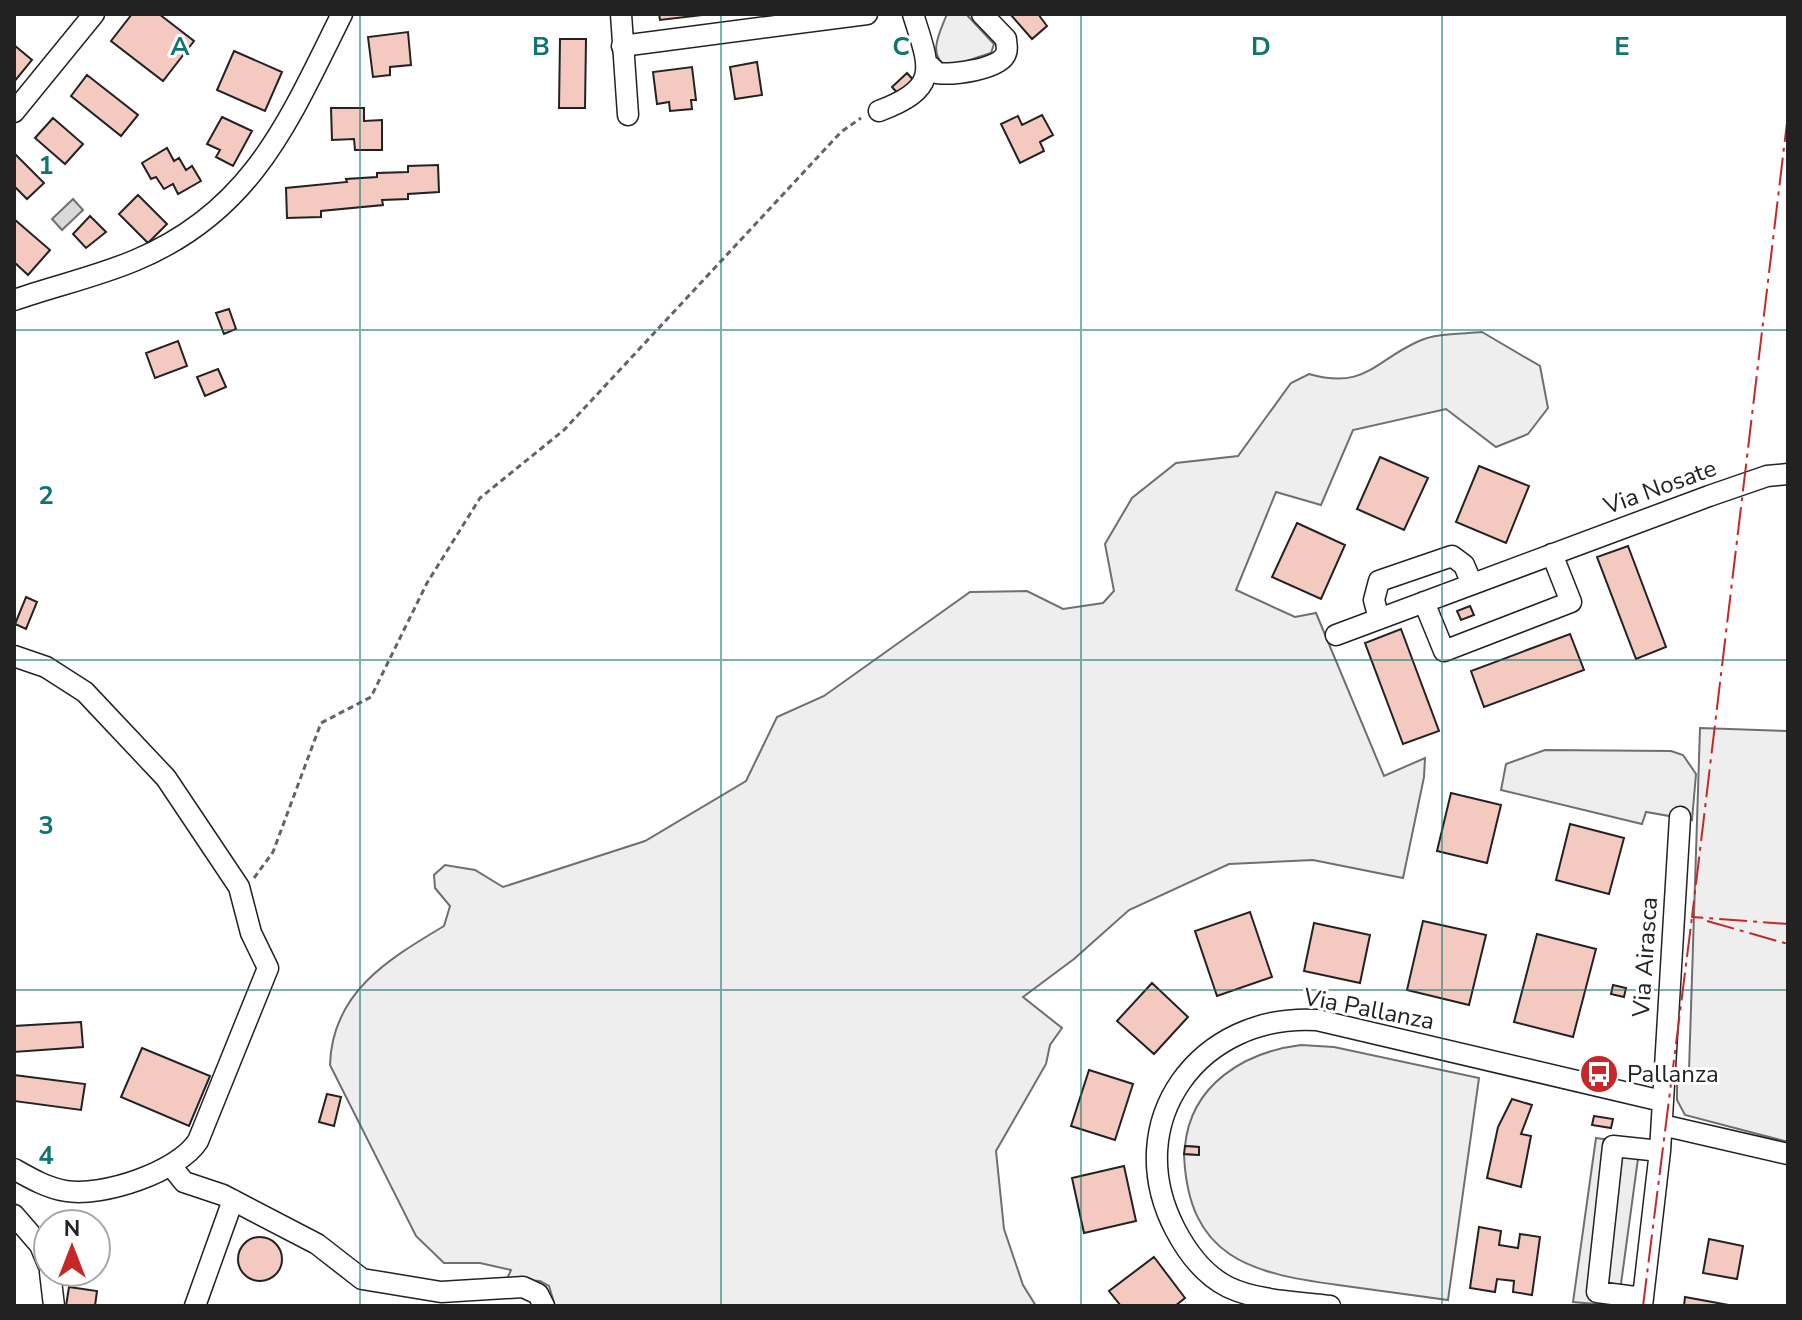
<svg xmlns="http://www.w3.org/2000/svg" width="1802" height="1320" font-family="'Nunito Sans',sans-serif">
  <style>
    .green { fill: #eee; stroke: #6f6f6f; stroke-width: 2 }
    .parking { fill: #ededed; stroke: #6f6f6f; stroke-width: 2 }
    .water { fill: #d9d9d9; stroke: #6f6f6f; stroke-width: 2 }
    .building { fill: #f3c9c0; stroke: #222; stroke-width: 2 }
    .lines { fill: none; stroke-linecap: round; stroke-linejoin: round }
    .minor-casing { stroke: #222; stroke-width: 23 }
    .path { stroke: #646464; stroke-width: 3; stroke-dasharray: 6 4; stroke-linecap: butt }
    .minor { stroke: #fff; stroke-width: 20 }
    .power { stroke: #c62828; stroke-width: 2; stroke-dasharray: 28 6 4 6; stroke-linecap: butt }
    .grid { fill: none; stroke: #0f766e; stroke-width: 2; stroke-opacity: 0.55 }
    .labels { text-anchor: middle; stroke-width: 6; stroke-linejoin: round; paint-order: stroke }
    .street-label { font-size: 24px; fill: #222; stroke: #fff }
    .poi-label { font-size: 24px; fill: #222; stroke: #fff; text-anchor: start }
    .grid-label { font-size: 26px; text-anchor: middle; font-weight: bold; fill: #0f766e; stroke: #fff; stroke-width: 6; stroke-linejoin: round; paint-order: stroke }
  </style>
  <rect width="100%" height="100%" fill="#fff"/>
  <!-- green -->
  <path class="green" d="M947,14H966L994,44L991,53L948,67C926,56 940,32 947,14Z
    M1482,332L1540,366L1548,408L1528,434L1496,447L1446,409L1353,430L1321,505L1276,492L1236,590L1295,617L1316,613L1384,776L1425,758L1424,777L1403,878L1313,860L1229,864L1129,910L1074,959L1023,997L1062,1028L1050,1045L1046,1064L996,1151L1004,1229L1023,1285L1036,1306H555L549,1286L540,1281L507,1279L511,1270L480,1263H444L416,1236L330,1065C332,993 387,960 444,926L450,906L435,888L434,875L445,865L475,870L503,887L645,841L746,781L777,717L824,696L970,592L1027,591L1063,609L1103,603L1114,591L1105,544L1132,498L1176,463L1238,456L1291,383L1309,374C1365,390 1374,361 1419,341C1436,333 1463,334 1482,332Z
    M1700,728L1788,731V1142L1685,1115L1677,1100V1077L1689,1070Z
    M1301,1045L1334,1047L1479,1078L1448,1300C1411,1295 1375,1290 1338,1285C1250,1273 1188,1258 1184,1154L1199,1155V1147L1185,1146C1191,1084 1245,1052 1301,1045Z"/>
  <!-- parking -->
  <path class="parking" d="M1545,750L1671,751L1683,755L1696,774L1692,820L1646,812L1642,824L1501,790L1506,764Z
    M1596,1138L1640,1144L1618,1306L1573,1302Z"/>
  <!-- water -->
  <path class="water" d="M73,199L83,210L62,230L52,219Z"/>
  <!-- building -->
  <path class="building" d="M132,14H159L194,41L163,81L111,41Z
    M659,14H711L660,20Z
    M1010,14H1038L1047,26L1032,39Z
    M408,32L411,65L390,67V75L373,77L368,37Z
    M560,39H586L585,108H559Z
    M14,45L32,60L14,82Z
    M234,51L282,72L265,111L217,90Z
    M757,62L762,95L735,99L730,67Z
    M692,67L696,100H691L692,109L670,111L669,102L657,104L653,72Z
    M907,73L916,83L901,97L892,87Z
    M87,75L138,115L121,136L71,96Z
    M331,108H364V121L382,120V150H355L354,139L332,140Z
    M1042,115L1053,135L1040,142L1044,151L1020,163L1001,124L1018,116L1022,125Z
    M222,117L252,131L233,166L216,157L220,150L207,144Z
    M53,118L83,144L65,164L35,138Z
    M167,148L174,161L179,158L186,170L192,166L201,181L178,194L173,184L164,189L156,177L151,179L142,163Z
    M14,153L44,183L27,199L14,186Z
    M438,165L439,192L408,194V199L382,200L383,205L321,211V217L287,218L286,188L347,182L346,179L377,177V173L408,172V166Z
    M138,195L167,224L148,243L119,214Z
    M90,216L106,232L86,248L73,234Z
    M14,219L50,250L28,275L14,262Z
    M229,309L236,329L224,334L216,313Z
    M178,341L187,366L155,378L146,353Z
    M218,369L226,387L205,396L197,377Z
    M1380,457L1428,478L1404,530L1357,509Z
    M1479,466L1529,486L1506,543L1456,522Z
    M1297,523L1345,545L1321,599L1272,577Z
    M1628,546L1666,647L1636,659L1597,557Z
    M26,597L37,602L26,629L15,624Z
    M1470,606L1474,615L1461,620L1457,611Z
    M1401,629L1439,731L1403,744L1365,643Z
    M1570,634L1584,670L1484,707L1471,671Z
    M1451,793L1501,805L1487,863L1437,851Z
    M1570,824L1624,838L1609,894L1556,880Z
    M1250,912L1272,977L1217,996L1195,931Z
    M1423,921L1486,935L1469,1005L1407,990Z
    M1314,923L1370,935L1360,983L1304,971Z
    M1537,934L1596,949L1573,1037L1514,1022Z
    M1152,983L1188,1017L1154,1054L1117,1021Z
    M1613,985L1626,988L1624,997L1611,994Z
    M81,1022L83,1047L14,1052V1026Z
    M142,1048L210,1076L189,1126L121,1097Z
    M1089,1070L1133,1084L1115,1140L1071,1126Z
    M14,1075L85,1084L81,1110L14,1101Z
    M327,1094L341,1097L334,1126L319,1122Z
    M1512,1099L1532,1105L1521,1134L1531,1136L1521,1187L1487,1178L1498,1127Z
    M1594,1116L1613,1119L1611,1128L1592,1125Z
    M1185,1146L1199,1147V1155L1184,1154Z
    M1124,1166L1136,1221L1084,1233L1072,1178Z
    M1479,1227L1501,1231L1499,1245L1518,1248L1520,1234L1540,1237L1532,1295L1513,1292L1514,1281L1497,1279L1495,1292L1470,1288Z
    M238 1259a22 22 0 1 1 44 0a22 22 0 1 1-44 0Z
    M1709,1239L1743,1246L1737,1279L1703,1273Z
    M1154,1257L1185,1298L1175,1306H1121L1109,1291Z
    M69,1287L97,1291L95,1306H66Z
    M1685,1297L1734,1306H1684Z"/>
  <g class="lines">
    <defs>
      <path id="minor" d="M621,14L628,115
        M622,46L867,14
        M930,66L937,73C951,75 1001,70 1006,53C1008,49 1006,44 1006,39L982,14
        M879,111C941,88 930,68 913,14
        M14,112L94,14
        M14,300C54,286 96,277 136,260C253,211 289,120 342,14
        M1424,602L1444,651L1571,602L1552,554
        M1379,619L1374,600L1379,581L1452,556L1464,565L1472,584
        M1336,635L1709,496L1767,476L1788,474
        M14,656L46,667L85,692L166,778L239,887L251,933L268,968L198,1141C178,1172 103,1197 66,1191C47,1188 30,1178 14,1169
        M1662,1125L1788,1154
        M172,1167L184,1182L223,1195L317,1244L362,1279L441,1292L523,1287L538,1294L544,1306
        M14,1215L40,1245L48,1264
        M50,1272L54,1306
        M1643,1298L1597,1292L1613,1146L1660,1151
        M195,1306L233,1200
        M1330,1306C1298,1302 1257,1301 1228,1287C1204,1275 1187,1252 1175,1229C1119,1121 1200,1013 1317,1020L1662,1101
        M1642,1306L1660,1151L1680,817"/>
    </defs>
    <!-- minor casing -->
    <use href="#minor" class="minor-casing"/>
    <!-- path -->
    <path class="path" d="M254,878L273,852L321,723L371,697L427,583L480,498L564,430L841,132L861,118"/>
    <!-- minor -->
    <use href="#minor" class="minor"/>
    <!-- power -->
    <path class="power" d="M1788,114L1692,917L1788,924
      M1707,921L1788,944
      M1643,1306L1692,917L1696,918"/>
  </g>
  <!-- grid -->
  <path class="grid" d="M360,14V1306M721,14V1306M1081,14V1306M1442,14V1306M14,330H1788M14,660H1788M14,990H1788"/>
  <!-- icons -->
  <defs>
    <symbol id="bus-disc" viewBox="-11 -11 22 22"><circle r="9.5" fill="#c62828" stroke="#fff"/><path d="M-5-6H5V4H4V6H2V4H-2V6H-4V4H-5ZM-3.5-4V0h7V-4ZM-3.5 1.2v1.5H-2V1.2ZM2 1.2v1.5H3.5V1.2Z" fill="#fff"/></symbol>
  </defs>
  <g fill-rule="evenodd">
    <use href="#bus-disc" x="1577" y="1052" width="44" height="44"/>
  </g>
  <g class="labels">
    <!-- street labels -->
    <g class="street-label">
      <text transform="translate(1660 487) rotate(-20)" y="8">Via Nosate</text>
      <text transform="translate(1645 957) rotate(-86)" y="8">Via Airasca</text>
      <text transform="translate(1369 1009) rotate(11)" y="8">Via Pallanza</text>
    </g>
    <!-- poi labels -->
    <g class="poi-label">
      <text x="1627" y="1082">Pallanza</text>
    </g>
  </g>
  <g class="grid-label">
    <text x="180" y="55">A</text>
    <text x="541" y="55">B</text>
    <text x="901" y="55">C</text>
    <text x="1261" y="55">D</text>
    <text x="1622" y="55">E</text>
    <text x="46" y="174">1</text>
    <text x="46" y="504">2</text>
    <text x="46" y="834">3</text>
    <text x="46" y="1164">4</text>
  </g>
  <!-- border -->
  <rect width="1802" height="1320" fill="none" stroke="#222222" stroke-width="32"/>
  <!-- north arrow -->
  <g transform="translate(72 1248)"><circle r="38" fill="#ffffff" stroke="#a7a7a7" stroke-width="2"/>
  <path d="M0-6L14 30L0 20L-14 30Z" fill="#c62828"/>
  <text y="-12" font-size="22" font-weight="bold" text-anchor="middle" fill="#222222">N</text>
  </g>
</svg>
